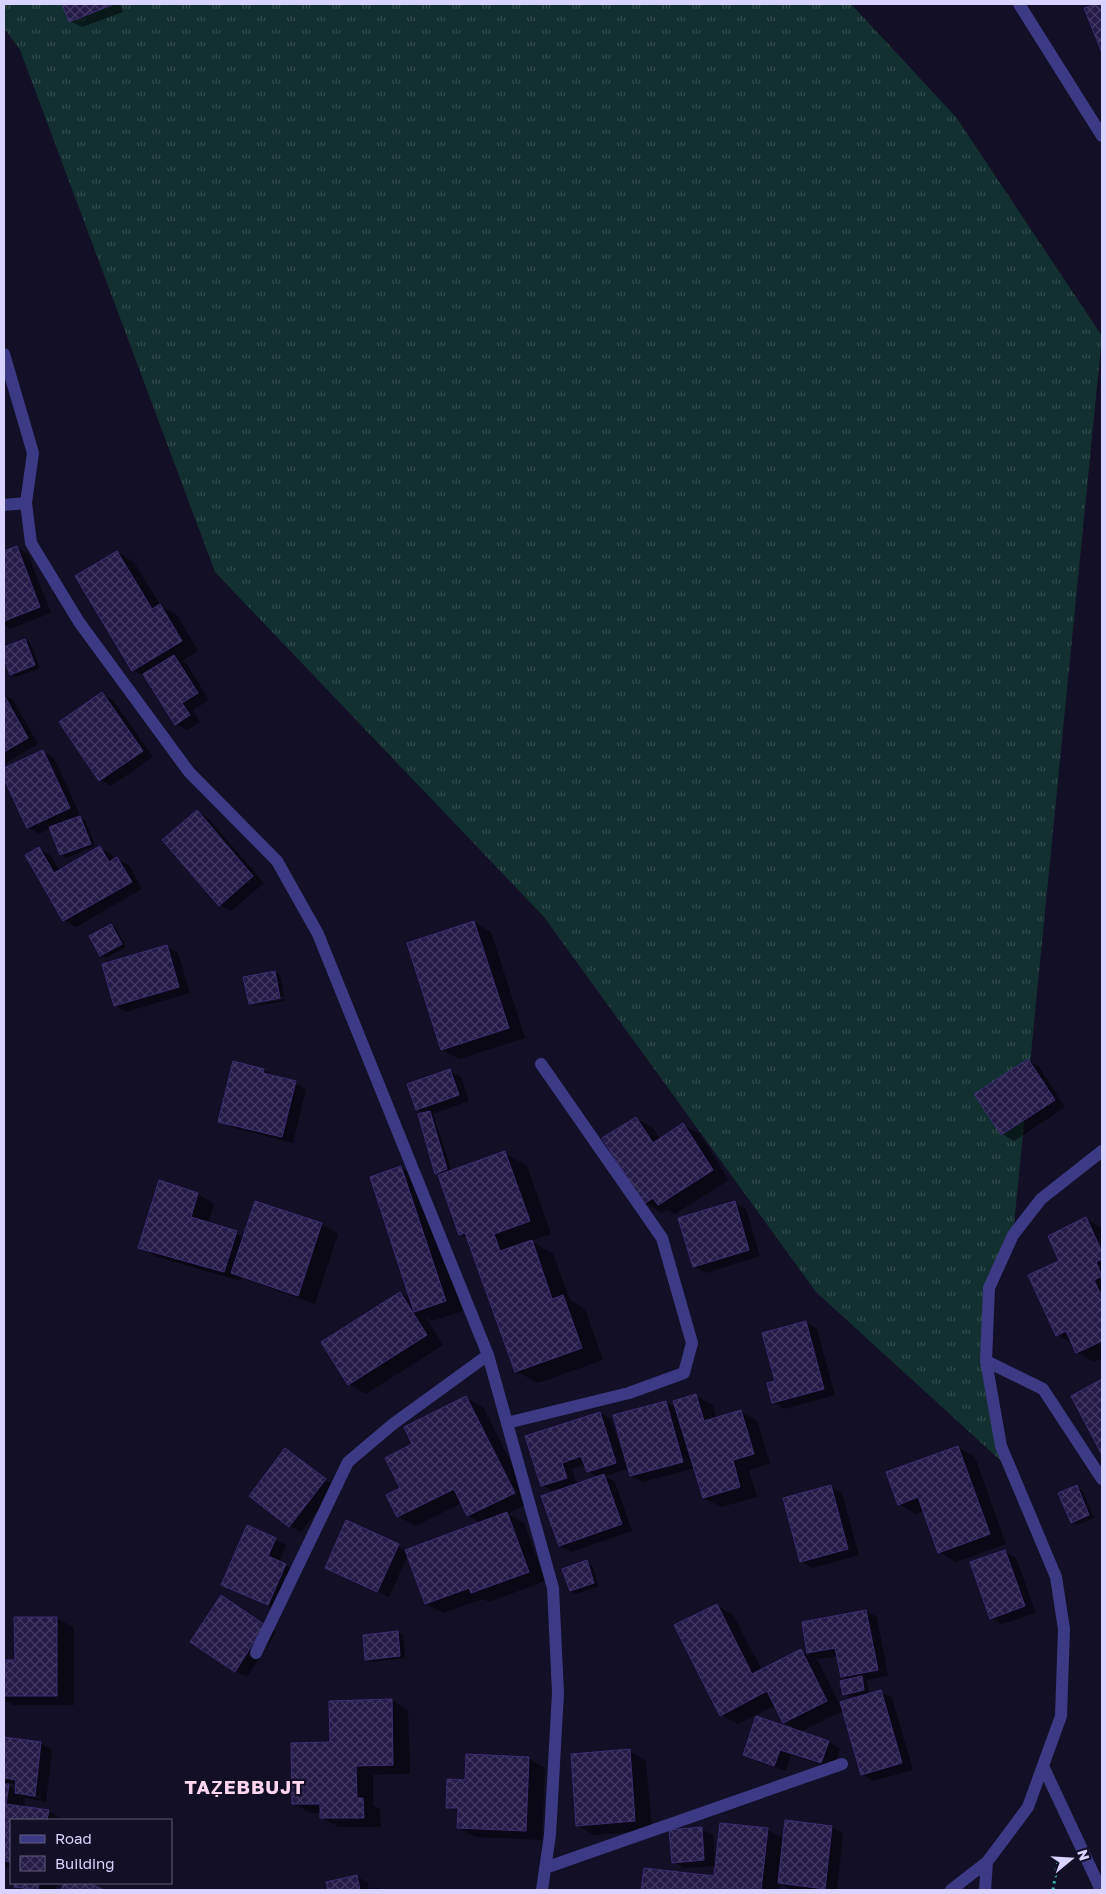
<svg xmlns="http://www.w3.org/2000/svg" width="1106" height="1894" font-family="'Golos Text',sans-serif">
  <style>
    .grass { fill: url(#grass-tufts) }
    .shadow { fill: #0007; fill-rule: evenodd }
    .building { fill: url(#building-cross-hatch); stroke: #3b2d73 }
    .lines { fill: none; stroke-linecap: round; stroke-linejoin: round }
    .path { stroke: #2fb8b0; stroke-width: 3; stroke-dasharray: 2.5 4; stroke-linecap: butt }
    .minor { stroke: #3d3a85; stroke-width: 12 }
    .labels { text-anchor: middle; stroke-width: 4.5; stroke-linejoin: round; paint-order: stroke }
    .district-label { font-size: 19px; font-weight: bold; letter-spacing: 1px; fill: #ffd6f0; stroke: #130f26 }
  </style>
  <defs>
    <pattern id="grass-tufts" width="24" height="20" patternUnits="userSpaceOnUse" patternTransform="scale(1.25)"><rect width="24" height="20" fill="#12302f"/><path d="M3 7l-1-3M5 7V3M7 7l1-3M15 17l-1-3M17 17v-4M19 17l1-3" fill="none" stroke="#344d4e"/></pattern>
    <pattern id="building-cross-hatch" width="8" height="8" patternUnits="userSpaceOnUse" patternTransform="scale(1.25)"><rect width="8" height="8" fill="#241b47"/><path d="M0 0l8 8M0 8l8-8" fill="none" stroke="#433b63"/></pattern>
  </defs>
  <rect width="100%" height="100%" fill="#130f26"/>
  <!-- grass -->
  <path class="grass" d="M4,4H851L956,117L1102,336L1013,1235L989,1288L986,1361L1011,1470L816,1292L544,917L215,572L20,50L4,28Z"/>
  <!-- shadow -->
  <path class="shadow" d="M64,4H120L123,12L82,27L70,21Z
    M16,547L28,554L51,613L10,629L4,625V552Z
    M117,552L134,562L161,606L177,615L198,651L182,661L186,663L209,700L193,710L200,722L187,730L176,724L148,678L133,670Z
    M25,640L30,643L40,668L16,677L11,674L4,655V648Z
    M102,694L113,700L153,757L111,786L100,780Z
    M4,695L13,700L38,744L4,764Z
    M43,752L54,758L80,815L78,816L85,820L95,846L66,858L61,854L51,828L39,834L28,827L4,776V770Z
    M197,811L208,818L264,883L231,911L220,905Z
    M100,848L112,854L115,860L117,859L129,865L142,889L76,927L64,920L27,856L39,849L50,855L60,871Z
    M474,922L491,932L525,1038L459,1059L442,1050Z
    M111,925L116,928L126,947L106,958L101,955Z
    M167,947L178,953L190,993L126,1012L115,1005Z
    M275,972L280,975L284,996L253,1002V1005L285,999V1001L255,1006L250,1003Z
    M1028,1060L1039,1067L1065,1107L1014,1141L1002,1134L976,1094Z
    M263,1070L306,1089L293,1143L231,1127L220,1121Z
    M450,1071L461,1077L469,1101L433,1114L452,1172L505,1153L527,1166L551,1234L531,1241L553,1254L570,1300L585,1309L603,1360L538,1383L516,1371L469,1239L460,1234L440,1175L436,1173L425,1114L417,1109Z
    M636,1118L653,1128L660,1139L683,1125L700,1134L729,1180L675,1214L667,1209L662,1213L645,1203Z
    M401,1167L418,1177L463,1311L432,1321L426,1317L443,1345L366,1394L349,1384L323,1342L400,1293L412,1300Z
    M198,1194L214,1204L208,1224L244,1237L321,1224L338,1234L315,1304L242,1278L241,1281L157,1257L140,1247Z
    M735,1203L746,1209L760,1256L706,1273L694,1266Z
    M1086,1219L1102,1228V1358L1094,1362L1077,1352L1074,1344L1057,1335L1061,1261Z
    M806,1322L817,1329L835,1395L784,1409L773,1402L776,1382Z
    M1102,1380V1452L1073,1396Z
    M696,1396L713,1405L716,1418L741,1411L757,1421L770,1463L749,1470L757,1497L721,1507L704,1498L695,1468L643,1482L631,1476L615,1416L666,1402L677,1408Z
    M466,1398L483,1407L531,1502L508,1514L524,1523L545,1581L489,1602L483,1599L443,1613L426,1604L408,1555L389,1597L326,1567L347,1522L407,1551L482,1523L468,1516L462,1503L415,1526L398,1516L402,1489L414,1445Z
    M600,1413L611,1419L627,1469L605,1476L615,1482L632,1531L571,1552L560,1546L554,1492L542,1485ZM585,1465L588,1471L598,1477L577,1484L572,1469Z
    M958,1447L975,1457L1006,1544L956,1562L939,1552L924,1511L916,1514L899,1504Z
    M286,1450L336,1487L301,1532L290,1526Z
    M831,1487L842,1493L859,1555L812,1568L801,1561Z
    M1077,1487L1082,1490L1094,1518L1077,1525L1072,1522Z
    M275,1539L286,1545L279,1562L296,1571L280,1610L234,1590Z
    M1005,1551L1016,1558L1036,1613L1002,1624L991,1618Z
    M586,1562L592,1565L599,1586L576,1594L571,1591Z
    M232,1603L276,1632L247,1677L235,1671Z
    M716,1605L733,1615L762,1670L801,1651L809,1656L803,1623L866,1611L877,1617L888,1676L867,1680L869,1695L881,1692L892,1698L913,1770L873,1781L862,1774L844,1710L800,1732L784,1722L776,1705L738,1724L721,1715ZM838,1656L842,1676L849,1680L844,1694L849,1697L869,1693V1695L842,1709L816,1657L820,1659Z
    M57,1618L74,1628V1705H13L4,1700V1661H16Z
    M398,1632L403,1635L405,1658L371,1662L366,1659Z
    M392,1700L408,1710L410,1774L373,1775V1805L380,1809L381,1827H339L322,1818L321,1813H311L294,1804L331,1744Z
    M4,1739L41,1743L52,1750L46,1802L25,1798L24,1808L48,1811L64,1820H11V1868L4,1867V1785L16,1790L17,1784L4,1783ZM26,1794L41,1796V1798L26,1796Z
    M828,1742L840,1748L833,1769L791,1755L786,1771L756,1761L745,1755Z
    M629,1751L646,1761L652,1830L594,1835L577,1825Z
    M528,1758L545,1768L542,1840L475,1837L458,1828L459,1813L448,1807L466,1781Z
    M832,1827L843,1834L837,1890L790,1889L780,1883L779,1890H642L645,1869L715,1878L768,1830L784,1839Z
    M701,1829L713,1835L715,1866L685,1868L673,1862Z
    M356,1876L368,1883L369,1890L378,1888L383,1890H330L328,1883Z
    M16,1883H57L56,1890H22L16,1887Z
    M66,1883H86L102,1890H62Z"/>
  <!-- building -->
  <path class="building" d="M62,4H111L112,5L69,22Z
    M1096,4H1102V53L1084,8Z
    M17,546L40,607L4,621V551Z
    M117,551L152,609L160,604L182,641L132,671L75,576Z
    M25,639L35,665L10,675L4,659V647Z
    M174,655L198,693L182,703L190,715L175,725L143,674Z
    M102,692L143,751L99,781L59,722Z
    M4,695L28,738L4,752Z
    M43,750L70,808L27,828L4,779V768Z
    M197,810L253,876L219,906L162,840Z
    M80,816L91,844L60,855L49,827Z
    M100,846L109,862L117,857L132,882L63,921L25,855L39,847L54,873Z
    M474,921L509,1028L441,1050L407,943Z
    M111,924L122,944L100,956L89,936Z
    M167,945L179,987L114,1006L102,964Z
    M275,971L280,998L249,1004L243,977Z
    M1028,1059L1055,1100L1001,1135L974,1094Z
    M233,1061L264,1069L263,1073L296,1081L282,1137L218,1122Z
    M450,1069L459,1095L416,1110L407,1084Z
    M430,1111L447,1169L435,1174L418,1114Z
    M636,1117L653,1143L683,1123L713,1170L658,1205L653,1198L644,1204L602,1138Z
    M505,1151L530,1221L494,1234L500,1251L532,1240L552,1299L563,1295L582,1348L515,1372L465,1233L459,1235L438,1175Z
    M401,1166L446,1301L414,1312L370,1177Z
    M159,1180L198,1193L191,1217L237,1231L224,1272L138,1248Z
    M255,1201L322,1223L298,1296L231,1273Z
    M735,1201L749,1250L693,1267L678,1218Z
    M1086,1217L1102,1252V1259L1096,1262L1102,1276L1094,1280L1102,1297V1341L1076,1353L1066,1331L1056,1336L1028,1275L1059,1261L1048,1236Z
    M400,1292L427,1335L348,1385L321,1342Z
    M806,1321L824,1389L772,1403L767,1383L775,1381L762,1333Z
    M1102,1379V1455L1071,1396Z
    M696,1394L704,1421L741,1410L754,1454L733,1460L740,1487L703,1498L673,1401Z
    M466,1396L515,1493L467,1516L454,1489L397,1517L386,1495L400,1488L385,1458L412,1444L404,1427Z
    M666,1401L683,1462L630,1476L613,1415Z
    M600,1412L616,1463L587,1472L581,1456L562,1463L567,1478L541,1486L525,1436Z
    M958,1446L990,1534L938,1553L918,1497L898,1505L886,1472Z
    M285,1448L326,1479L289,1527L249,1496Z
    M604,1474L622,1524L559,1546L541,1496Z
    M831,1485L848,1549L800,1562L783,1498Z
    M1077,1485L1089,1515L1071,1523L1058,1493Z
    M507,1512L529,1572L471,1593L469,1588L425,1604L405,1550Z
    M346,1520L399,1544L377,1592L325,1568Z
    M247,1525L276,1538L268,1556L286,1564L268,1605L221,1585Z
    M1005,1550L1025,1606L990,1619L970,1562Z
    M587,1560L594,1583L570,1591L562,1569Z
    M221,1595L265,1625L235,1672L190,1642Z
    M717,1604L752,1674L801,1649L827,1701L783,1723L767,1691L720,1716L674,1625Z
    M866,1610L878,1670L841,1677L835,1648L807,1653L802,1622Z
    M14,1617H57V1696H4V1660H15Z
    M398,1631L400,1656L365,1660L363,1635Z
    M862,1676L864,1690L843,1695L840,1681Z
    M881,1690L902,1763L861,1775L840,1702Z
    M392,1699L393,1765L356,1766L357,1798H363L364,1818H320V1804H292L291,1743L330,1742L329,1701Z
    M756,1716L829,1741L821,1763L780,1750L774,1766L743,1755Z
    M4,1737L41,1742L35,1796L15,1793L16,1780L4,1778Z
    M630,1749L635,1821L576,1826L571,1754Z
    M466,1754L529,1757L526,1831L457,1828L458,1808H446L447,1779L465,1780Z
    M4,1784H9L6,1804L49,1810L47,1820H11V1862L4,1861Z
    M785,1820L832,1826L825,1889L778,1883Z
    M720,1823L768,1828L761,1890H641L644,1868L714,1876Z
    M702,1827L704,1860L672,1863L669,1830Z
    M357,1875L360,1890H328L326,1882Z
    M15,1883H39L38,1890L14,1887Z
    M64,1883H89L104,1890H61Z"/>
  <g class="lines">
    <!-- path -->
    <path class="path" d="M1053,1890L1057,1865L1062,1856"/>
    <!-- minor -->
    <path class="minor" d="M1019,4L1102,136
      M4,354L33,453L26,503L31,543L79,622L189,772L277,861L318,934L488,1355L553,1588L558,1693L550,1835L542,1890
      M4,505L26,503
      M986,1361L1043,1389L1102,1479
      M507,1423L629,1393L684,1373L692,1343L662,1238L541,1064
      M256,1653L348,1462L393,1424L488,1355
      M1043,1766L1101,1890
      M545,1868L842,1764
      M951,1890L987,1862L1028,1807L1061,1716L1064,1629L1056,1577L1001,1446L986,1361L989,1288L1013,1235L1041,1199L1102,1151
      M985,1890L987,1862"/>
  </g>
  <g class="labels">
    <!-- district labels -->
    <g class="district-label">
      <text x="245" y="1794">TAẒEBBUJT</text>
    </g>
  </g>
  <!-- border -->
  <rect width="1106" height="1894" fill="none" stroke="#d9d4ff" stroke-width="10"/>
  <!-- legend -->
  <rect x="10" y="1819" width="162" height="65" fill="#130f26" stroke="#625e7d"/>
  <rect x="20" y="1835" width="25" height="8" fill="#3d3a85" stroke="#625e7d"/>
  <text x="55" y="1844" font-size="15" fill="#d9d4ff">Road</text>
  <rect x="20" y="1856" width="25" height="15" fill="url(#building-cross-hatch)" stroke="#625e7d"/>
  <text x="55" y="1869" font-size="15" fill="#d9d4ff">Building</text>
  <!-- north arrow -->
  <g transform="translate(1071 1859) rotate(72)" stroke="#130f26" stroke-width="4" paint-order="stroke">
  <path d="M0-4L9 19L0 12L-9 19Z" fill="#d9d4ff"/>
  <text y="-8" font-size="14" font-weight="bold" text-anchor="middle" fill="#d9d4ff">N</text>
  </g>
</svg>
